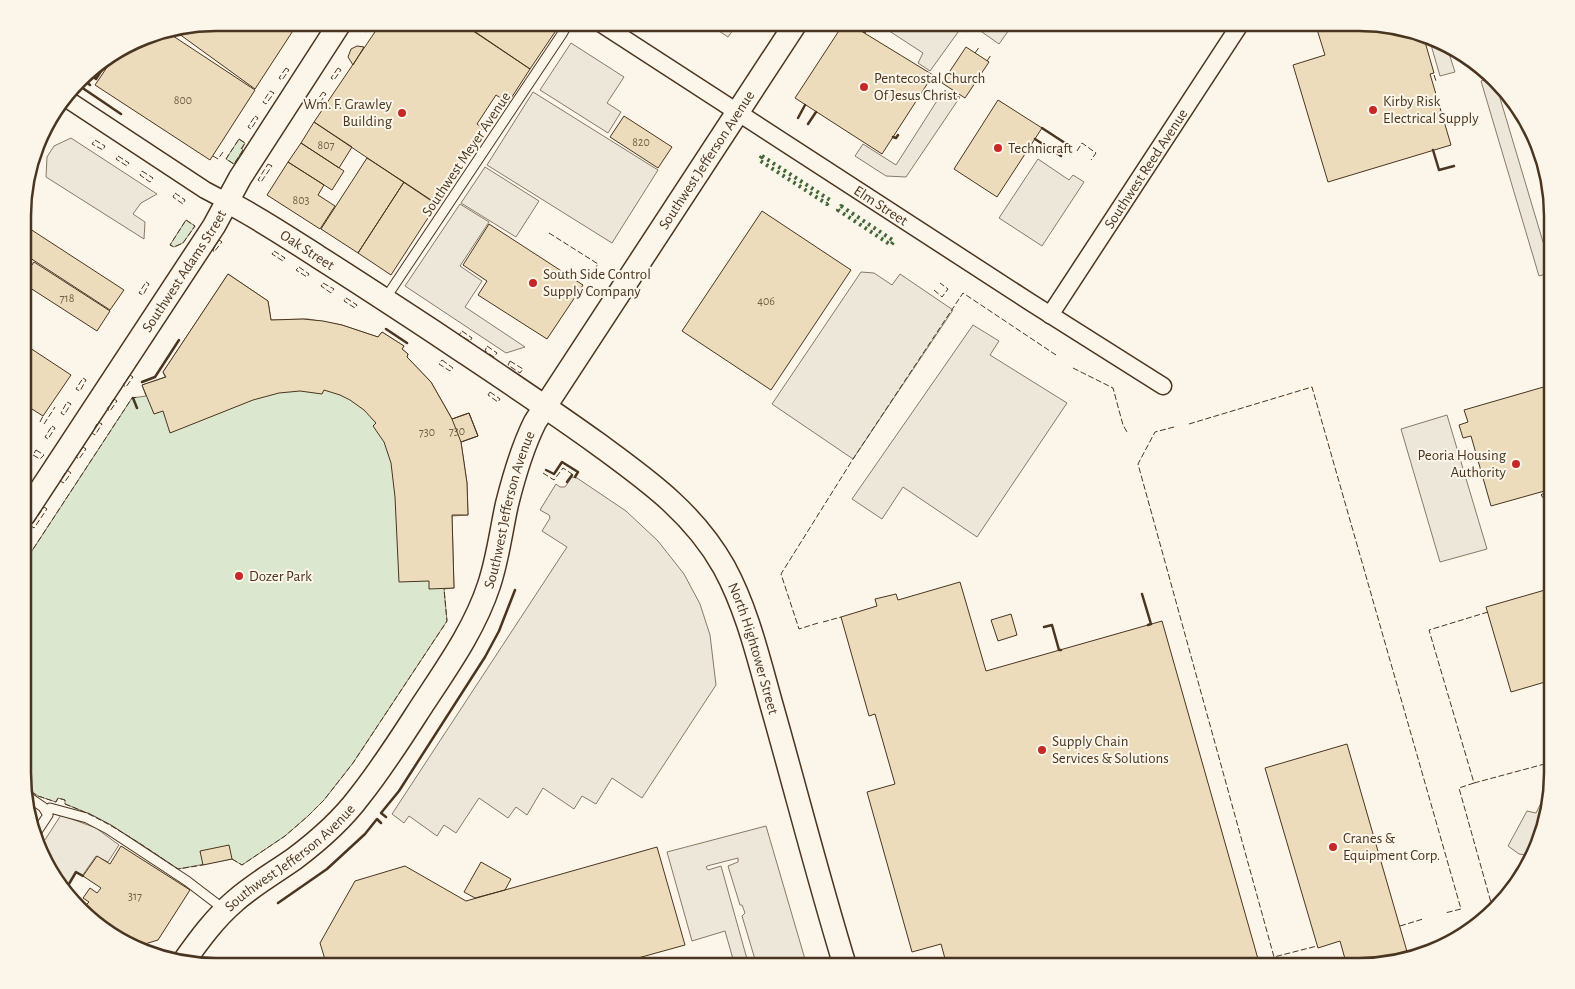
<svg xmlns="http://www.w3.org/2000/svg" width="1575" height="989" font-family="'Alegreya Sans',sans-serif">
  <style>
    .green { fill: #dce7d0; stroke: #887966 }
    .parking { fill: #ede7d9; stroke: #887966 }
    .building { fill: #ecdcbc; stroke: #4a3520 }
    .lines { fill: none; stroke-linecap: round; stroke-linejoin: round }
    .lane-casing { stroke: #4a3520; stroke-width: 11 }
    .street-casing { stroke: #4a3520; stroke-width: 19 }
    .secondary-casing { stroke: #4a3520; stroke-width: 25 }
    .lane { stroke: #fbf6e9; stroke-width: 9 }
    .street { stroke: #fbf6e9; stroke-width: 16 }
    .secondary { stroke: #fbf6e9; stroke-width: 22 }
    .hedge { stroke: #436837; stroke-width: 4; stroke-dasharray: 2.5 4; stroke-linecap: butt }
    .fence { stroke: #4a3520; stroke-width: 1; stroke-dasharray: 6 2.5; stroke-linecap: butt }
    .wall { stroke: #4a3520; stroke-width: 2.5 }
    .poi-dot { fill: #c62828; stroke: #fbf6e9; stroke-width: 2 }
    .labels { text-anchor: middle; stroke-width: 4; stroke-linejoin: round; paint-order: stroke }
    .number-label { font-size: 12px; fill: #725f47 }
    .poi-label { font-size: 15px; fill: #4a3520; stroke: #fbf6e9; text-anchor: start }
    .street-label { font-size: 15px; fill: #4a3520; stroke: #fbf6e9 }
    .rim { fill: none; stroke: #4a3520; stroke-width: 2.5 }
  </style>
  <rect width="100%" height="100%" fill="#fbf6e9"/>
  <!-- green -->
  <path class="green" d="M239,139L245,143L242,149L243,150L234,164L226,159Z
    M186,220L195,226L183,243L174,247L170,245Z
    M228,274L268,301L271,320L308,319L342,325L378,337L382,332L404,346L402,349L408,354L407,357L431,382L450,415L461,442L467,483L468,515L452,516L454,588L444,589L447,621L353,763L324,800L308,816L285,836L242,865L232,859L178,869C142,845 106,819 65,804V800L58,798L56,802L38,796L24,787V563L132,398L146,396L142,385L165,377L163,372Z"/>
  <!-- parking -->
  <path class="parking" d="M707,23H738L728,37Z
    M877,23H1014L999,44L972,25L967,32L961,28L930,71L918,63L923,53Z
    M1429,38L1447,47L1455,72L1440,76Z
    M571,43L624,77L607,103L621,112L608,133L540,90Z
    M1488,79L1497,88L1552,272L1539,276L1481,81Z
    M533,92L658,170L612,243L487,165Z
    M942,93L960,97L906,177L886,176L855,156L863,144L896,165Z
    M71,138L157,194L141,203L133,214L145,222L144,239L46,177L47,157L54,146Z
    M1038,159L1069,180L1073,175L1084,182L1042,246L999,218Z
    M485,167L539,201L516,237L461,203Z
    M460,204L489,222L460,266L482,281L465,307L525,347L506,353L405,286Z
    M861,272L874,273L892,285L900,274L953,310L853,459L772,404Z
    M973,325L999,341L990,355L1067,403L977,537L903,487L882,519L852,499Z
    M1447,415L1487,549L1440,562L1401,429Z
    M572,477L577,478L626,511L658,541L684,574L700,604L710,635L716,685L642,798L612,778L596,804L582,796L574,809L543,788L527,815L516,807L508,818L479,798L456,833L444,825L437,836L409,816L404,823L392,814L567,547L542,531L550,518L549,515L540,510L556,484L560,487H565Z
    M1549,787L1551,788L1542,835L1532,856L1519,854L1508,846L1527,811L1536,813Z
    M61,815L96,828L119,845L108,862L96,856L82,876L76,873L66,889L49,870L41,846Z
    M766,826L807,966H757L742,916L745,913L742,905H740L728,866L738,862V858L707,866L706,867L708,870L721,866L749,966H735L725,931L692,941L667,852Z"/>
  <!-- building -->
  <path class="building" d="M217,22L298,23L255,89L175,31Z
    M381,23H461L530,69L508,103L496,95L477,124L483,128L433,202L314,122Z
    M461,23H479L474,31Z
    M479,23H547L557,29L530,69L474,31Z
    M844,23H848L933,75L882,154L795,98Z
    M858,23L868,28L865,33L856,27Z
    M1315,23H1359L1409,29L1423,35L1434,73L1430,74L1451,145L1328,182L1293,65L1325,55Z
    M167,32L255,90L210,160L95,85L116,54L143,37Z
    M357,46L364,47L353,65L348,57L351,49Z
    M966,47L989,62L965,98L942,83Z
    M998,100L1042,128L997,197L954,169Z
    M624,116L672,147L658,168L610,137Z
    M314,122L352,147L339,168L301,143Z
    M301,143L344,171L332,190L288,162Z
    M367,158L404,182L358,253L321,229Z
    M288,162L324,185L318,195L335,206L320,229L267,195Z
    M404,182L437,204L391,275L358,253Z
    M762,211L851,270L771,390L682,331Z
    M489,224L583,285L547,339L478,295L487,281L463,265Z
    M24,225L124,290L110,310L24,254Z
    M34,262L110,311L97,331L24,284V276Z
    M228,274L268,301L271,320L303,319L323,321L342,325L378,337L382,332L404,346L402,349L408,354L407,357L431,382L452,419L469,413L478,436L461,442L467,483L468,515H452L454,588L429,589V581L399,582L395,497L391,463L384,442L373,426L376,423L364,410L350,400L340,395L324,390L322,394L300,391L279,393L253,400L170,433L163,411L154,414L142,385L166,377L163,372Z
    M24,344L71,375L43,416L24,404Z
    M1547,386L1552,406V501L1548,504L1541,495L1548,490L1491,506L1471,436L1463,438L1459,425L1468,422L1464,410Z
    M469,413L478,436L461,442L452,419Z
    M960,582L986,671L1162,621L1260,966H947L941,944L912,952L867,792L895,784L875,714L869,716L841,617L877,606L875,599L896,594L898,600Z
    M1552,588V680L1511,692L1486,607Z
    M1011,614L1017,635L998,641L991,620Z
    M1347,744L1408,955L1371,966H1347L1340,941L1318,948L1265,768Z
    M229,845L232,859L203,865L200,851Z
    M121,846L190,890L158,940L135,947L109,934L87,910L89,907L86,905L89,902L83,898L90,888L97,893L101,888L83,876L97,856L110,864Z
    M657,847L685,945L609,966H327L320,943L355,881L405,866L466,901Z
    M481,862L511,879L505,890L475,898L464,892Z"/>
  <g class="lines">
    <defs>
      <path id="lane" d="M385,299L562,34L568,23
        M24,794L43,807L48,815L36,833
        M46,811L50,808L87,818L108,829L187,881L225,910"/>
      <g id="street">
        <path id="s1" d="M600,23L1030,302L1163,386"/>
        <path d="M67,99L205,190L226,201"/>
        <path id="s2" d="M1050,315L1241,23"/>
      </g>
      <g id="secondary">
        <path id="s3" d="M226,201C259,218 289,238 320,258C358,282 396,307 434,332C489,369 544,405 598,444C647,480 693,512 724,567C748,611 759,661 773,710C797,795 819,881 845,966"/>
        <path id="s4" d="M24,515L214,226L240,178L340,23"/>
        <path id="s5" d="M184,961C199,940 215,918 235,901C253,885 274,873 294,859C318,841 341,821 359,797C383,767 403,735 423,704C448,666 475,628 489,585C498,558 501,531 507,504C514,476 522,448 535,422L796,23"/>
      </g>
    </defs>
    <!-- lane casing -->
    <use href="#lane" class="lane-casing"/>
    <!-- street casing -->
    <use href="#street" class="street-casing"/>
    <!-- secondary casing -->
    <use href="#secondary" class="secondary-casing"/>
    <!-- lane -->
    <use href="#lane" class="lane"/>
    <!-- street -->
    <use href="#street" class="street"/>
    <!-- secondary -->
    <use href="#secondary" class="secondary"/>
    <!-- hedge -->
    <path class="hedge" d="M762,156L830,200L827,204L759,160Z
      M841,206L894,241L891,245L838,210Z"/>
    <!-- fence -->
    <path class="fence" d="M363,30L366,32L373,23
      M363,30L368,23
      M975,53L980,46
      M987,61L991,55
      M286,68L289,70L282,80L279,78Z
      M338,68L341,70L334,80L331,78Z
      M1434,75L1436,81
      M270,91L274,93L266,104L263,102Z
      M323,92L326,94L319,104L316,102Z
      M255,116L258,118L251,129L248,127Z
      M239,139L245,143L241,149L243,150L234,164L226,159Z
      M95,140L105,146L103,150L92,144Z
      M1077,151L1082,143L1096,153L1091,160
      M118,156L129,163L127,166L116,159Z
      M213,156L218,159L223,152
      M268,164L272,166L261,182L258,180Z
      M142,171L153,178L150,182L140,175Z
      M175,193L185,200L183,204L173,197Z
      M186,220L195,226L183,243L174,247L170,245Z
      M549,233L598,264L587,280
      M219,240L222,242L214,252L213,251L214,248Z
      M274,251L285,258L283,261L272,254Z
      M299,267L309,274L307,277L296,270Z
      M146,282L149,284L143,295L139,293Z
      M323,283L334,289L331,293L321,286Z
      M934,290L942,297L948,289L940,283
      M346,298L357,305L355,308L344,301Z
      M386,329L407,343
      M462,331L472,338L470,341L459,335Z
      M487,346L497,353L494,357L485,351Z
      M442,360L453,368L450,371L439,364Z
      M510,361L523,369L520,373L508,365Z
      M1073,368L1113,388L1123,425L1127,432
      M130,375L133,377L126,387L123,385Z
      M83,378L86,380L80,391L76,389Z
      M142,382L155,377L179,340
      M490,392L500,399L498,402L488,395Z
      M114,399L117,401L110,411L107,409Z
      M67,402L71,404L64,415L61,413Z
      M40,422L43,416
      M98,422L102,424L95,435L92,433Z
      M44,424L55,407
      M1189,424L1312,387L1461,909L1445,913
      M52,426L55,428L48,439L45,437Z
      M1174,427L1155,432L1138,464L1274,957L1317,946
      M83,447L86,449L79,459L76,457Z
      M36,450L44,455L40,459L33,455Z
      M67,470L71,473L64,483L60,481Z
      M546,470L554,474L562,462L578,472L575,477
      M543,473L554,480L563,468L572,474
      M44,507L47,509L34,528L31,526Z
      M24,563L132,398L138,397
      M1488,612L1429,630L1474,783L1552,762
      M823,622L841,617
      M818,623L799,629L781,574L853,459L963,293L1056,355
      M1474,783L1459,788L1492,906
      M24,787L38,796L56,802L58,798L65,800V804C106,819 142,845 178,869L203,865
      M232,859L242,865L285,836L308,816L324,800L353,763L447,621L444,589
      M1400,926L1423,919
      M1274,957L1276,966"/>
    <!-- wall -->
    <path class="wall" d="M90,85L85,81L89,74L96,79L110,57
      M84,89L121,114
      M798,118L805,105
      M808,124L816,112
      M1042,128L1068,145
      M893,137L896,138L898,135
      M1035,139L1061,156
      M1433,150L1439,170L1454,166
      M386,329L407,343
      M142,382L155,377L179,340
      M133,398L137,408
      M546,470L554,474L562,462L578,472L575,477
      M567,482L572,475
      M1142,594L1151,624L1148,625
      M1044,627L1052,625L1059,650H1061
      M386,817L381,813L399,791L485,657L499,631L515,590
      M66,889L76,872L83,876
      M278,903L327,869L365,834L377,819L381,823"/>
  </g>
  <!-- markers -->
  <g class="poi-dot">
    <circle cx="864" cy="87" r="5"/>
    <circle cx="1373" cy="110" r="5"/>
    <circle cx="402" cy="113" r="5"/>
    <circle cx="998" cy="148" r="5"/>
    <circle cx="533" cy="283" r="5"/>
    <circle cx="1516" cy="464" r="5"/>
    <circle cx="239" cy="576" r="5"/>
    <circle cx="1042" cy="750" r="5"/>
    <circle cx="1333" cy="847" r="5"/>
  </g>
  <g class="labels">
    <!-- number labels -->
    <g class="number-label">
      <text x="183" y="104">800</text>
      <text x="641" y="146">820</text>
      <text x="326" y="149">807</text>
      <text x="301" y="204">803</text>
      <text x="67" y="302">718</text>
      <text x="766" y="305">406</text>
      <text x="457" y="435">730</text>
      <text x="427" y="436">730</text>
      <text x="135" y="900">317</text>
    </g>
    <!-- poi labels -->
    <g class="poi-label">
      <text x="874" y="83">Pentecostal Church<tspan x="874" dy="17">Of Jesus Christ</tspan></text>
      <text x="1383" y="106">Kirby Risk<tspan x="1383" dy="17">Electrical Supply</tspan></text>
      <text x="392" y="109" text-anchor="end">Wm. F. Grawley<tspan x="392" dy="17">Building</tspan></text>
      <text x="1008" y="153">Technicraft</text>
      <text x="543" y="279">South Side Control<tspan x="543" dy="17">Supply Company</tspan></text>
      <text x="1506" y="460" text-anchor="end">Peoria Housing<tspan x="1506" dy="17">Authority</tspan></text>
      <text x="249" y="581">Dozer Park</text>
      <text x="1052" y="746">Supply Chain<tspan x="1052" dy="17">Services &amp; Solutions</tspan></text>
      <text x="1343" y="843">Cranes &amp;<tspan x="1343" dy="17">Equipment Corp.</tspan></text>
    </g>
    <!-- street labels -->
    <g class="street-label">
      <text transform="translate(466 154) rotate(-56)" y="5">Southwest Meyer Avenue</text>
      <text dy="5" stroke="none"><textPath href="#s5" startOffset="974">Southwest Jefferson Avenue</textPath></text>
      <text dy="5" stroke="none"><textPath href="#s2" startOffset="175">Southwest Reed Avenue</textPath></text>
      <text dy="5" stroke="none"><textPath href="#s1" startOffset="335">Elm Street</textPath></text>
      <text dy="5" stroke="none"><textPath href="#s3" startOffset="95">Oak Street</textPath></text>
      <text dy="5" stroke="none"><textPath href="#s4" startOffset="292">Southwest Adams Street</textPath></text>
      <text dy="5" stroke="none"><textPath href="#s5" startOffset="569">Southwest Jefferson Avenue</textPath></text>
      <text dy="5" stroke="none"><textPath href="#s3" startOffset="709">North Hightower Street</textPath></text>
      <text dy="5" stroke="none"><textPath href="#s5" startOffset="149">Southwest Jefferson Avenue</textPath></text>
    </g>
  </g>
  <!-- crop -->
  <path d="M0 0H1575V989H0ZM216 31H1359A185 185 0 0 1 1544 216V773A185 185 0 0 1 1359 958H216A185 185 0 0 1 31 773V216A185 185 0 0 1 216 31Z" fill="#fbf6e9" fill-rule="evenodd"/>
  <path class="rim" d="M216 31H1359A185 185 0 0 1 1544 216V773A185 185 0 0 1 1359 958H216A185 185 0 0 1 31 773V216A185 185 0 0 1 216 31Z"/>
</svg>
